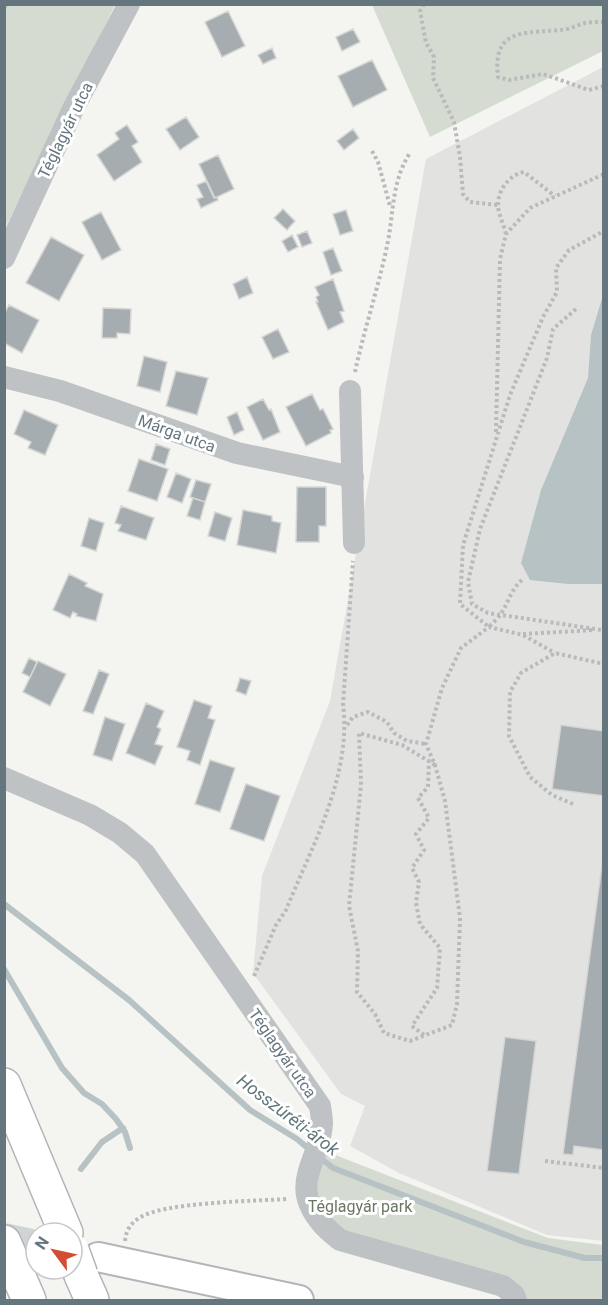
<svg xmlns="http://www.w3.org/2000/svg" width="608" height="1305" font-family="Roboto,sans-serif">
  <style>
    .built { fill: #e2e3e1 }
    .green { fill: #d6dbd2 }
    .water { fill: #b7c2c5 }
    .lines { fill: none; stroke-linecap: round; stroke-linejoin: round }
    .stream { stroke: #b7c2c5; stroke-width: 6 }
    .building { fill: #a6adb1; stroke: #d5d5d4; stroke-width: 1.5 }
    .major-tunnel { stroke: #d0d4d4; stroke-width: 28; stroke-dasharray: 28 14; stroke-linecap: butt }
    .major-casing { stroke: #b2b6b9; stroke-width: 32 }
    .highway-casing { stroke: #b1b5b7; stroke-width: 36 }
    .path { stroke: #b8bbbc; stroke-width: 4; stroke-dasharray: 3 3; stroke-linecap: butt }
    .minor { stroke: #bec2c5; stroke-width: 22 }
    .major { stroke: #fff; stroke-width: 28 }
    .highway { stroke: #fff; stroke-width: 33 }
    .highway-bridge-casing { stroke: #b1b5b7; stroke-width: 36; stroke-linecap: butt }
    .highway-bridge { stroke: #fff; stroke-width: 33 }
    .labels { text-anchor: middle; stroke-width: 6; stroke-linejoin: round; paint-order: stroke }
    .street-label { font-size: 16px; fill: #66767f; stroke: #fff }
    .park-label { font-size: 16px; fill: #697764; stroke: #fff }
    .water-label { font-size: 18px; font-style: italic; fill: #62777c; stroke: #fff }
  </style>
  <rect width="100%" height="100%" fill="#f4f4f1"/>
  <!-- built -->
  <path class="built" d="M603,67V1241L547,1235L399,1173L350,1146L365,1106L341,1094L253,973L262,876L330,701L426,159Z"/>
  <!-- green -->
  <path class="green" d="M5,5H115L5,228Z
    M372,5H603V51L430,137Z
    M315,1147L548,1238L603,1245V1300H516L340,1240L311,1208Z"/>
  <!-- water -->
  <path class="water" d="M603,295V584H568L530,580L521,563L541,490L588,378L591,335Z"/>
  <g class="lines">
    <!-- stream -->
    <path class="stream" d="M4,6L6,4
      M4,904L129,1000L250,1110L297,1139L310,1150
      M4,969L62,1068L84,1093L102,1104L116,1119L125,1132L130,1148
      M318,1156L333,1168L524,1242L585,1258H604
      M81,1169L102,1142L123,1128"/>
  </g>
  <!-- building -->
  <path class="building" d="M228,11L245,46L222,57L205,22Z
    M353,29L360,42L342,51L336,37Z
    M272,48L276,58L263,64L258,55Z
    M372,60L387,90L353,107L338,76Z
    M186,117L199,137L180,150L166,129Z
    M127,125L138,142L132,146L142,162L114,181L97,155L119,139L115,133Z
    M353,129L359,138L344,150L337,141Z
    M218,155L234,189L215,198L199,164Z
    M206,181L214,198L217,197L218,200L201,208L197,199L203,197L197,185Z
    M283,209L295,221L287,230L274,218Z
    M346,210L353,231L340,235L333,214Z
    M101,212L121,250L102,260L82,222Z
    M307,231L312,243L302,247L297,235Z
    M292,235L298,247L288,252L282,241Z
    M51,237L84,255L59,301L26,283Z
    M333,248L342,271L331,275L323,252Z
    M247,277L253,293L239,299L233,284Z
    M333,279L344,311L340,312L344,322L328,330L316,302H318L316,297L319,295L315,287Z
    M9,305L39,320L22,353L4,343V314Z
    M103,308L131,309L130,334L117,333V338H102Z
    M278,329L289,352L273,359L262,337Z
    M144,356L167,362L160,392L137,386Z
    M176,371L208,378L197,415L166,406Z
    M312,394L320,410L323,409L333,429L330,430L331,433L306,446L286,407Z
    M263,399L269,410L271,409L280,432L263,440L247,407Z
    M24,410L58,425L45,455L28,448L31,442L14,434Z
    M237,412L244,430L234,435L227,417Z
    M156,444L170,449L165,465L151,460Z
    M139,459L168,469L157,501L128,491Z
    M176,473L191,479L182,503L167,497Z
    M196,480L211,484L205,502L190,497Z
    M297,487H326V526H319V542H296Z
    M193,498L205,502L200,520L187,516Z
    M121,506L154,518L146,540L118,531L121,525L115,523Z
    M243,510L272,516V521L281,523L276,553L237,545Z
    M215,512L232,518L225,541L208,536Z
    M89,518L104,523L96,551L81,546Z
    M69,574L87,583L85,586L103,594L96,621L76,616L77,614L73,612L70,618L53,610Z
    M29,658L37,662L30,677L22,673Z
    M38,661L66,674L50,706L23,692Z
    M99,670L109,674L93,714L83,711Z
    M240,678L251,681L246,695L236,691Z
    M194,700L212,706L208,718L215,720L200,765L187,760L190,751L177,747Z
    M146,703L164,711L157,727L161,729L155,744L163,746L155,765L126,753Z
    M105,717L125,724L112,761L93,755Z
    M561,725L604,731V796L552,789Z
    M210,760L235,768L220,812L195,804Z
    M246,784L280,796L264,841L230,829Z
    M604,850V1150L574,1146L573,1155L563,1154Z
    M505,1037L536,1041L519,1174L487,1171Z"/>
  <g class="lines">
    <!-- major-tunnel -->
    <path class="major-tunnel" d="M4,1237L36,1244"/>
    <defs>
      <path id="major" d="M98,1257L299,1300"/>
      <path id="highway" d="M4,1085L66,1233
        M4,1242L29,1300
        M81,1275L92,1300"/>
    </defs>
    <!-- major casing -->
    <use href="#major" class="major-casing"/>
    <!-- highway casing -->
    <use href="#highway" class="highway-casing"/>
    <!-- path -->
    <path class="path" d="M424,4L420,11L426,43L434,57L433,78L454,122L460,157L463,194L470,202L498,205
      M604,22C597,22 591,22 585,23C579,24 574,28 567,29C533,35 491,23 498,77L509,80L543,74L589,90L604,86
      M372,151L378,162L390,206
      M506,234C504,225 498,214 498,205C498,190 509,175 524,172L555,196
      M576,309L553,329L547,358L480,529L468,582L472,604L488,613L602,630
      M355,372C364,330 378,289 387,246C394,214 391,182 410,153
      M496,432L500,259L506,234L530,208L604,174
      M522,580C511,589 508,604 500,615C497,619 493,623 489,627L460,604L463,545L510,395L543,317L557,292L556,268L569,250L604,231
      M523,634L594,630
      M347,725L353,717L368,712L387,722L394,733L407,741L426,744
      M435,765L402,745L359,733L361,785L349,906L358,951L357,992L375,1014L384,1033L410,1041L452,1025L457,1004L460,918L445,801L435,765L426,744L442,688L461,648L489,627L523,635L555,653
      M573,804L552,795L530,777L509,736L510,692L521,673L555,653L604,664
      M254,976L276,925L286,910C312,846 352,775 343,704L353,561
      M424,1035L412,1026L437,988L440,948L420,924L416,903L419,882L412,868L424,850L416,834L429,818L418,798L428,787L429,762
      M545,1161L604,1168
      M125,1241C126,1231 130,1224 139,1218C163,1202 255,1201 287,1199"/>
    <!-- minor -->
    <path class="minor" d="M4,258L74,107L129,4
      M4,377L60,391L237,453L353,477
      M350,391L354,543
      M4,778L90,815L120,833L145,854L320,1106C321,1112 322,1118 322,1124C320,1161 289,1183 320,1221C325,1228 333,1234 340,1240L503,1286L514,1295L516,1300"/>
    <!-- major -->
    <use href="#major" class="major"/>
    <!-- highway -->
    <use href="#highway" class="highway"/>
    <defs>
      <path id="highway-bridge" d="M72,1250L81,1275"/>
    </defs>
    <!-- highway-bridge casing -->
    <use href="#highway-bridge" class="highway-bridge-casing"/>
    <!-- highway-bridge -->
    <use href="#highway-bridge" class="highway-bridge"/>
  </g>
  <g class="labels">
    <!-- street labels -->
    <g class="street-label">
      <text transform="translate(65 130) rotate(-64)" y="6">Téglagyár utca</text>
      <text transform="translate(177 433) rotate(20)" y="6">Márga utca</text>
      <text transform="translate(283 1053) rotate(55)" y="6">Téglagyár utca</text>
    </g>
    <!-- park labels -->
    <g class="park-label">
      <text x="360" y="1212">Téglagyár park</text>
    </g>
    <!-- water labels -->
    <g class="water-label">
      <text transform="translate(288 1115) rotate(37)" y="6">Hosszúréti-árok</text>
    </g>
  </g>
  <!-- border -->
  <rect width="608" height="1305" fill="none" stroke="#66767f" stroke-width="12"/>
  <!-- north arrow -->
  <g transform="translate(54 1251) rotate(303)"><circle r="28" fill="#ffffff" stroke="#c2c8cc" stroke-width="1.5"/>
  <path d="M0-4.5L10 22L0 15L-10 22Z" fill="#d14e34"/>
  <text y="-9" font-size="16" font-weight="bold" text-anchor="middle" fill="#66767f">N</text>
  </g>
</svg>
